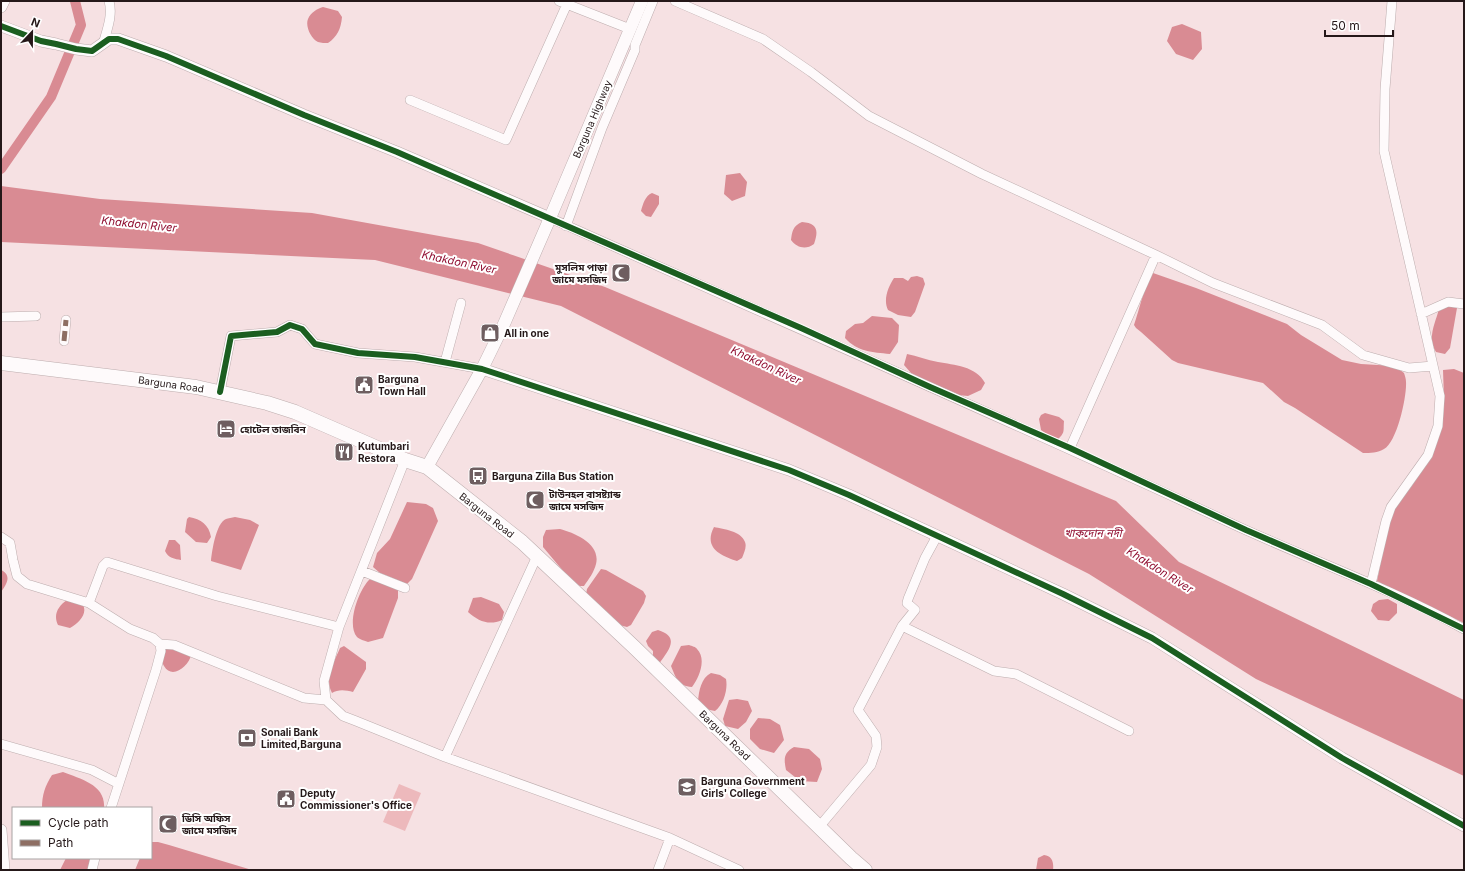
<svg xmlns="http://www.w3.org/2000/svg" width="1465" height="871" font-family="Inter,'Noto Sans Bengali',sans-serif">
  <style>
    .green { fill: #edb9bc }
    .water { fill: #d98b93 }
    .lines { fill: none; stroke-linecap: round; stroke-linejoin: round }
    .canal { stroke: #d98b93; stroke-width: 10 }
    .minor-casing { stroke: #bdadae; stroke-width: 10 }
    .tertiary-casing { stroke: #bdadae; stroke-width: 12 }
    .secondary-casing { stroke: #bdadae; stroke-width: 13 }
    .primary-casing { stroke: #bdadae; stroke-width: 15 }
    .minor { stroke: #fefafb; stroke-width: 9 }
    .tertiary { stroke: #fefafb; stroke-width: 11 }
    .secondary { stroke: #fefafb; stroke-width: 12 }
    .primary { stroke: #fefafb; stroke-width: 14 }
    .quiet { stroke: #8d6e63; stroke-width: 5; stroke-dasharray: 10 5; stroke-linecap: butt }
    .cycleway-casing { stroke: #fff; stroke-width: 8 }
    .cycleway { stroke: #1b5e20; stroke-width: 6 }
    .labels { text-anchor: middle; stroke-width: 4; stroke-linejoin: round; paint-order: stroke }
    .street-label { font-size: 10px; fill: #251819; stroke: #fff }
    .poi-label { font-size: 10px; font-weight: bold; fill: #251819; stroke: #fff; text-anchor: start }
    .water-label { font-size: 11px; font-style: italic; fill: #8f0c2f; stroke: #fff }
  </style>
  <rect width="100%" height="100%" fill="#f6e1e3"/>
  <!-- green -->
  <path class="green" d="M399,784L421,793L405,831L383,822Z"/>
  <!-- water -->
  <path class="water" d="M323,7L338,11L342,17C341,29 337,37 328,43C325,43 321,43 318,42C311,39 305,26 308,19C311,12 317,9 323,7Z
    M1182,24L1201,32L1202,49L1193,60L1176,54L1167,41L1172,27Z
    M740,173L747,182L745,196L732,201L724,194L726,175Z
    M1,186L100,199L312,213L478,243L605,287L1116,501L1179,562L1464,700V776L1256,679L1089,574L561,306L375,260L1,242Z
    M652,193L659,196V204L651,217L646,216L641,211C643,204 645,196 652,193Z
    M802,222C817,223 819,230 814,244C806,250 797,248 791,240C792,231 793,226 802,222Z
    M1153,273L1196,288L1287,324L1301,335L1342,360L1361,364L1395,366L1404,373C1405,376 1406,379 1406,382C1407,396 1397,442 1384,449C1378,453 1370,453 1363,453L1295,408L1284,402L1263,383L1178,363L1172,360L1141,332L1136,328L1134,325C1139,311 1145,283 1153,273Z
    M917,276L923,278L925,284L915,312L911,317L898,315L888,310C883,300 888,287 894,278H903L908,281L911,277Z
    M1452,305L1457,308L1450,348L1445,354L1436,352C1427,338 1435,324 1439,309Z
    M872,316L892,318L899,325L898,342L890,354C872,352 858,352 845,338L846,331L855,324L863,323Z
    M907,354C917,356 927,360 938,362C954,365 976,366 985,383L981,390L968,396L957,395L911,373L904,365Z
    M1454,369L1464,373V623L1388,587L1377,581L1389,520L1396,506L1411,487L1431,457L1444,399L1443,370Z
    M1045,413L1059,417L1064,421C1063,432 1066,432 1056,441L1041,430L1039,419L1041,415Z
    M407,502L426,504L433,508L438,521L412,579L407,584L380,573L373,567L377,553L390,539Z
    M189,517C201,519 209,525 211,537L207,543L196,542L185,532L187,519Z
    M235,517L250,520L259,525L241,570L211,561C212,551 216,523 226,519C228,518 232,518 235,517Z
    M714,527C724,529 741,531 745,542C747,547 744,553 742,558L737,561C721,556 703,548 714,527Z
    M560,529C575,533 601,544 596,564C594,572 589,579 584,586H580L574,584L543,547V537L546,530Z
    M169,540H175L180,545L181,560C175,559 168,558 165,551Z
    M601,569L606,570L643,591L646,596L644,603L631,625L627,627L619,625L586,594L587,589Z
    M1,570C12,575 7,584 1,592Z
    M370,579L376,580L398,590V598L383,638L368,642C365,641 359,639 357,637C346,624 359,589 370,579Z
    M481,597L499,604L504,612L502,620C489,626 478,621 468,612L473,598Z
    M1388,599L1397,604V613L1389,621L1378,620L1371,611L1373,604L1379,600Z
    M67,600L83,605C88,614 78,624 70,628L58,625C53,615 58,606 67,600Z
    M658,630C681,637 668,651 659,664L653,657V651L648,646L646,641L652,632Z
    M169,644L191,655C189,666 172,680 164,666C161,661 163,655 163,650Z
    M689,645C692,646 696,647 697,649C707,659 699,678 692,687C678,686 676,678 671,666L681,646Z
    M344,646L366,662V669L353,692C346,690 338,689 332,693C324,678 334,662 340,648Z
    M711,673L720,675L726,679C728,689 724,704 715,711L705,709L698,701C699,691 701,678 711,673Z
    M737,699L748,701L752,711L746,722L738,729L725,726L723,719L729,700Z
    M758,718L770,719L780,725L784,740L774,753L760,749L750,739V729Z
    M794,747L809,749L820,759L822,769L817,782L800,781L786,770C784,760 783,753 794,747Z
    M63,772C81,779 106,785 104,808H42C42,795 45,786 52,775Z
    M151,842H158L169,845L252,870H135L140,858H151Z
    M1044,855C1052,856 1054,862 1053,870H1036L1038,858Z
    M66,858H90L89,870H60Z"/>
  <g class="lines">
    <!-- canal -->
    <path class="canal" d="M1,169L51,97L81,25L75,1"/>
    <defs>
      <path id="minor" d="M559,1L630,29
        M675,1L763,39L811,72L869,116L982,174L1156,255L1213,283L1322,325L1363,355L1409,368L1433,366
        M103,44C107,30 113,15 109,1
        M410,100L506,140L567,4
        M550,218C776,319 1002,417 1226,521C1305,558 1388,587 1464,629
        M566,226L602,128L635,50V45L653,1
        M1421,314L1448,302L1464,304
        M1,317L36,316
        M64,341L66,320
        M445,362L461,303
        M220,392L231,336L277,332L290,325L302,329L315,344L358,353L415,357L482,369
        M1070,448L1156,255
        M405,460L339,627L324,681L326,700L343,716L356,721L445,757L670,838L739,870
        M1,537L10,543L13,560L17,576L27,584L89,603L130,629L153,638L160,644L161,651L156,670L111,808
        M362,571L405,588
        M1371,584L1386,521L1391,507L1428,455L1438,426L1440,396L1384,151L1385,89L1392,1
        M89,603L103,566L107,562L217,596L339,627
        M902,626L994,671L1016,674L1129,731
        M160,644L174,645L304,698L326,700
        M1,744L92,770L119,784
        M445,757L537,556
        M819,827L871,765L877,747L876,736L858,710L902,626L915,610L907,603L908,599L925,558L937,536
        M92,870L95,858
        M658,870L670,838"/>
      <path id="tertiary" d="M1,7L4,1
        M1,26L41,41L56,44L76,49L92,51L109,39H118L166,56L304,115L397,152L550,218
        M482,369L789,470L849,495L1063,594L1152,638L1342,758L1464,826
        M1,830L4,870"/>
      <path id="secondary" d="M427,467L482,369L504,324L550,218L642,1"/>
      <path id="primary" d="M1,363L196,387L267,403L295,412L405,460L427,467L522,542L634,647L851,858L865,870"/>
    </defs>
    <!-- minor casing -->
    <use href="#minor" class="minor-casing"/>
    <!-- tertiary casing -->
    <use href="#tertiary" class="tertiary-casing"/>
    <!-- secondary casing -->
    <use href="#secondary" class="secondary-casing"/>
    <!-- primary casing -->
    <use href="#primary" class="primary-casing"/>
    <!-- minor -->
    <use href="#minor" class="minor"/>
    <!-- tertiary -->
    <use href="#tertiary" class="tertiary"/>
    <!-- secondary -->
    <use href="#secondary" class="secondary"/>
    <!-- primary -->
    <use href="#primary" class="primary"/>
    <!-- quiet -->
    <path class="quiet" d="M64,341L66,320"/>
    <defs>
      <path id="cycleway" d="M1,26L41,41L56,44L76,49L92,51L109,39H118L166,56L304,115L397,152L801,328L930,387L1070,448L1246,530L1371,584L1464,629
        M220,392L231,336L277,332L290,325L302,329L315,344L358,353L415,357L482,369L789,470L849,495L1063,594L1152,638L1342,758L1464,826"/>
    </defs>
    <!-- cycleway casing -->
    <use href="#cycleway" class="cycleway-casing"/>
    <!-- cycleway -->
    <use href="#cycleway" class="cycleway"/>
  </g>
  <!-- icons -->
  <defs>
    <symbol id="mosque-square" viewBox="-11 -11 22 22"><rect x="-9" y="-9" width="18" height="18" rx="4" fill="#6e5e60" stroke="#fff"/><path d="M3.5-4.9A6 6 0 1 0 3.5 4.9A5 5 0 1 1 3.5-4.9Z" fill="#fff"/></symbol>
    <symbol id="shop-square" viewBox="-11 -11 22 22"><rect x="-9" y="-9" width="18" height="18" rx="4" fill="#6e5e60" stroke="#fff"/><path d="M-5-2.5h2.3a2.7 3.5 0 0 1 5.4 0H5L5.5 6h-11ZM-1.5-2.5h3a1.5 2.3 0 0 0-3 0Z" fill="#fff"/></symbol>
    <symbol id="civic-square" viewBox="-11 -11 22 22"><rect x="-9" y="-9" width="18" height="18" rx="4" fill="#6e5e60" stroke="#fff"/><path d="M-.6-6.5H3V-4.5H.6V-3L4-1V1h2V6H-6V1h2V-1L-.6-3ZM-1.2 2.5V6h2.4V2.5Z" fill="#fff"/></symbol>
    <symbol id="hotel-square" viewBox="-11 -11 22 22"><rect x="-9" y="-9" width="18" height="18" rx="4" fill="#6e5e60" stroke="#fff"/><path d="M-6-4.5h1.5V1H6V5H4.5V3h-9V5H-6ZM-4 0a1.8 1.8 0 1 1 3.6 0ZM.5 0V-2.5h3Q6-2.5 6 0Z" fill="#fff"/></symbol>
    <symbol id="restaurant-square" viewBox="-11 -11 22 22"><rect x="-9" y="-9" width="18" height="18" rx="4" fill="#6e5e60" stroke="#fff"/><path d="M-5-6h1v4h1v-4h1v4h1v-4h1v5L-1.5 .5V6h-2V.5L-5-1ZM5-6V6H3V1.5H1.5Q1.5-4 5-6Z" fill="#fff"/></symbol>
    <symbol id="bus-square" viewBox="-11 -11 22 22"><rect x="-9" y="-9" width="18" height="18" rx="4" fill="#6e5e60" stroke="#fff"/><path d="M-5-6H5V4H4V6H2V4H-2V6H-4V4H-5ZM-3.5-4V0h7V-4ZM-3.5 1.2v1.5H-2V1.2ZM2 1.2v1.5H3.5V1.2Z" fill="#fff"/></symbol>
    <symbol id="bank-square" viewBox="-11 -11 22 22"><rect x="-9" y="-9" width="18" height="18" rx="4" fill="#6e5e60" stroke="#fff"/><path d="M-6-4H6V4H-6ZM0-2.3a2.3 2.3 0 1 0 0 4.6a2.3 2.3 0 1 0 0-4.6Z" fill="#fff"/></symbol>
    <symbol id="university-square" viewBox="-11 -11 22 22"><rect x="-9" y="-9" width="18" height="18" rx="4" fill="#6e5e60" stroke="#fff"/><path d="M0-5L7-2L0 1L-7-2ZM-4 1L0 2.5L4 1V4Q0 6-4 4Z" fill="#fff"/></symbol>
  </defs>
  <g fill-rule="evenodd">
    <use href="#mosque-square" x="610" y="262" width="22" height="22"/>
    <use href="#shop-square" x="479" y="322" width="22" height="22"/>
    <use href="#civic-square" x="353" y="374" width="22" height="22"/>
    <use href="#hotel-square" x="215" y="418" width="22" height="22"/>
    <use href="#restaurant-square" x="333" y="441" width="22" height="22"/>
    <use href="#bus-square" x="467" y="465" width="22" height="22"/>
    <use href="#mosque-square" x="524" y="489" width="22" height="22"/>
    <use href="#bank-square" x="236" y="727" width="22" height="22"/>
    <use href="#university-square" x="676" y="776" width="22" height="22"/>
    <use href="#civic-square" x="275" y="788" width="22" height="22"/>
    <use href="#mosque-square" x="157" y="813" width="22" height="22"/>
  </g>
  <g class="labels">
    <!-- street labels -->
    <g class="street-label">
      <text transform="translate(592 119) rotate(-67)" y="4">Borguna Highway</text>
      <text transform="translate(171 384) rotate(8)" y="4">Barguna Road</text>
      <text transform="translate(487 515) rotate(38)" y="4">Barguna Road</text>
      <text transform="translate(725 735) rotate(44)" y="4">Barguna Road</text>
    </g>
    <!-- poi labels -->
    <g class="poi-label">
      <text x="607" y="271" text-anchor="end">মুসলিম পাড়া<tspan x="607" dy="12">জামে মসজিদ</tspan></text>
      <text x="504" y="337">All in one</text>
      <text x="378" y="383">Barguna<tspan x="378" dy="12">Town Hall</tspan></text>
      <text x="240" y="433">হোটেল তাজবিন</text>
      <text x="358" y="450">Kutumbari<tspan x="358" dy="12">Restora</tspan></text>
      <text x="492" y="480">Barguna Zilla Bus Station</text>
      <text x="549" y="498">টাউনহল বাসষ্ট্যান্ড<tspan x="549" dy="12">জামে মসজিদ</tspan></text>
      <text x="261" y="736">Sonali Bank<tspan x="261" dy="12">Limited,Barguna</tspan></text>
      <text x="701" y="785">Barguna Government<tspan x="701" dy="12">Girls' College</tspan></text>
      <text x="300" y="797">Deputy<tspan x="300" dy="12">Commissioner's Office</tspan></text>
      <text x="182" y="822">ডিসি অফিস<tspan x="182" dy="12">জামে মসজিদ</tspan></text>
    </g>
    <!-- water labels -->
    <g class="water-label">
      <text transform="translate(139 224) rotate(6)" y="4">Khakdon River</text>
      <text transform="translate(459 262) rotate(12)" y="4">Khakdon River</text>
      <text transform="translate(766 365) rotate(25)" y="4">Khakdon River</text>
      <text x="1093" y="537">খাকদোন নদী</text>
      <text transform="translate(1160 570) rotate(32)" y="4">Khakdon River</text>
    </g>
  </g>
  <!-- border -->
  <rect width="1465" height="871" fill="none" stroke="#251819" stroke-width="4"/>
  <!-- legend -->
  <rect x="12" y="807" width="140" height="52" fill="#ffffff" stroke="#a8a3a3"/>
  <rect x="20" y="820" width="20" height="6" fill="#1b5e20" stroke="#a8a3a3"/>
  <text x="48" y="827" font-size="12" fill="#251819">Cycle path</text>
  <rect x="20" y="840" width="20" height="6" fill="#8d6e63" stroke="#a8a3a3"/>
  <text x="48" y="847" font-size="12" fill="#251819">Path</text>
  <!-- north arrow -->
  <g transform="translate(32 32) rotate(22)" stroke="#ffffff" stroke-width="3" paint-order="stroke">
  <path d="M0-3L7 15L0 10L-7 15Z" fill="#251819"/>
  <text y="-6" font-size="11" font-weight="bold" text-anchor="middle" fill="#251819">N</text>
  </g>
  <!-- scale -->
  <path d="M1325 30v6h68v-6" fill="none" stroke="#251819" stroke-width="2"/>
  <text x="1331" y="30" font-size="12" fill="#251819" stroke="#ffffff" stroke-width="3" paint-order="stroke">50 m</text>
</svg>
